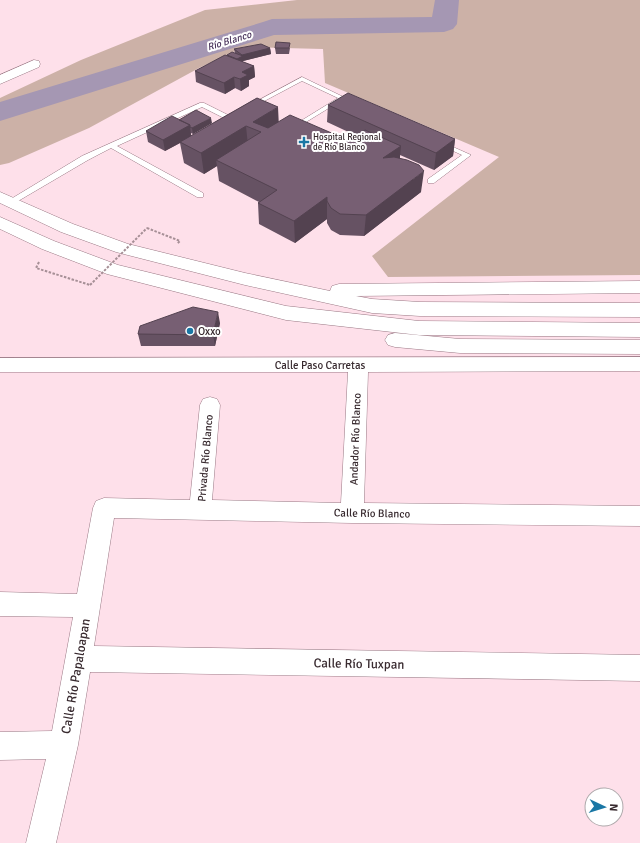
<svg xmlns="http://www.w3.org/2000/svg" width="640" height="843" font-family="Signika,sans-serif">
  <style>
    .green { fill: #ccb1a7 }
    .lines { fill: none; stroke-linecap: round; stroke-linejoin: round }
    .river { fill: #a597b3; fill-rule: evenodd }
    .lane-casing { stroke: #9a7985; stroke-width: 1 }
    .street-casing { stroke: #9a7985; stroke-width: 1 }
    .secondary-casing { stroke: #9a7985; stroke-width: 1 }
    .path { stroke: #a68f96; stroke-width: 2; stroke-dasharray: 2.5 1.5; stroke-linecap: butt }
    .lane { fill: #fff; fill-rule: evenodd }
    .street { fill: #fff; fill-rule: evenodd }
    .secondary { fill: #fff; fill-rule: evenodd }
    .path-bridge { stroke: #a68f96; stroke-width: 2; stroke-dasharray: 2.5 1.5; stroke-linecap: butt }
    .wall { fill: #665263 }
    .shaded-wall { fill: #534250 }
    .building { fill: #775f73; stroke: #534250 }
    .poi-dot { fill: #1a77a5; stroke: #fff; stroke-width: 1.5 }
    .labels { text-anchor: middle; stroke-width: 4; stroke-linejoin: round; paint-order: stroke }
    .far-poi-label { font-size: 9px; fill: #382a2f; stroke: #fff; text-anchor: start }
    .far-water-label { font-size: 10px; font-style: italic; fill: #47315a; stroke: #fff }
    .poi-label { font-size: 11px; fill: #382a2f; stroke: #fff; text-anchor: start }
    .street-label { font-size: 11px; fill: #382a2f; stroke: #fff }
    .near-street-label { font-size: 13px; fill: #382a2f; stroke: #fff }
  </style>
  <rect width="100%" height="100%" fill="#fee0ea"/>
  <!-- green -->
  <path class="green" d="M297,0H640V275L388,277L372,256L499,157L325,83L323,49L244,47L199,68L89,128L9,163L0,165V98L81,60L205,10Z"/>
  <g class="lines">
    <!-- river -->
    <path class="river" d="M435,0H459L457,24L453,29L444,32L274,35L0,121V102L263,22L272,19L432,17Z"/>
    <defs>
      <path id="lane" d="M302,77L356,103L353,105L342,100L293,130L290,128L291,127L338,98L302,81L253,107L248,106Z
        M200,103H204L228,115L237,112L240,114L228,120L202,107L117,146L203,193V197H197L111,148L88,160L13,204H10L6,202L82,156Z
        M442,142L471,155L434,183H428V179L462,155L440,145V143Z"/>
      <path id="street" d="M34,60L39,61L40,64L39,67L0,84V75Z
        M640,357V371L368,372L364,503L640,506V526L352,523L114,518L94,646L640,655V681L90,672L78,745L56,843H26L46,759L0,760V732L52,731L73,617L0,616V592L77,594L93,508L96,501L104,498L190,500L200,405L203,399L210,397L217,399L220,405L212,500L341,503L348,372H0V358Z"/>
      <path id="secondary" d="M0,192L73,224L128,244L245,273L330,291L332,286L339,284L640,281V293L356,296L372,299L420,302L640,303V317L420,316L372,313L245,285L116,252L61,232L0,203Z
        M0,217L54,241L118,265L286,306L419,321L640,323V337L419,335L286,320L107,274L42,249L0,229Z
        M395,333L460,339L640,340V354L460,353L395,347L388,345L385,340L388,335Z"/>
    </defs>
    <!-- lane casing -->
    <use href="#lane" class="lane-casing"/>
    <!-- street casing -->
    <use href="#street" class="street-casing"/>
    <!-- secondary casing -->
    <use href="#secondary" class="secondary-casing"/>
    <!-- path -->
    <path class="path" d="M147,228L180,241L177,244
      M39,262L36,268L90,285"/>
    <!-- lane -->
    <use href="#lane" class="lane"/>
    <!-- street -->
    <use href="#street" class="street"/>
    <!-- secondary -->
    <use href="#secondary" class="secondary"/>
    <!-- path-bridge -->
    <path class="path-bridge" d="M90,285L147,228"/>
  </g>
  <!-- wall -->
  <path class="wall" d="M270,48L271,54L243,61V62L254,66L255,77L249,80V86L241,91L235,88L225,94L196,82L195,71L227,55L235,53L234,49Z
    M275,48H290L289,54H276Z
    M257,98L279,122L350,141L357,136L327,122L328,105L455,139L453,156L434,170L400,155V158L421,192L364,236L340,235L331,230L327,223V219L295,243L259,224L258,203L259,202L219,181L217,166L204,174L184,163L180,143L165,151L148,142L146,131L179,120L212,123L193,134L191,133V136Z
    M220,323L215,346H141L138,334Z"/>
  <!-- shaded-wall -->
  <path class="shaded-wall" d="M270,48L271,54L243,61L232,62L242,55Z
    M254,66L255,77L249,80V86L241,91L240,79L242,72Z
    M234,77L235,88L225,94L224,83Z
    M278,107L279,128L261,132L253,122Z
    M211,118L212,123L193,134L192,128Z
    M190,125L191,137L165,151L163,140Z
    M246,126L248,146L216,160L217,166L204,174L201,153Z
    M455,139L453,156L434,170L436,153Z
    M401,146L399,167L383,158Z
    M424,171L421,192L364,236L366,215Z
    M327,197V219L295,243L294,221Z
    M218,312L220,323L215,346L213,335Z"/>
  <!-- building -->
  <path class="building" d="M276,42L290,43L289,48H275Z
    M261,44L270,48L242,55L234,49Z
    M232,52L243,56L237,59L227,55Z
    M225,55L254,66L242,72L248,75L240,79L234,77L224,83L195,71Z
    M348,93L455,139L436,153L328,105Z
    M257,98L278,107L253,122L268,128L290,115L350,141L365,130L401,146L383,158L394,157L407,160L419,165L424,171L366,215L340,214L331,208L327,201V197L294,221L258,203L277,190L216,160L261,132L246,126L201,153L180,142Z
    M196,110L211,118L192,128L190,127V125L179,120Z
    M172,116L190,125L163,140L146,131Z
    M193,307L218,312L213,335L138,334L140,326Z"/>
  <!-- markers -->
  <g class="poi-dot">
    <path d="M302 136h4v4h4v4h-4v4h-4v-4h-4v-4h4z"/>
    <circle cx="190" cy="331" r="4"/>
  </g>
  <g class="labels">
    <!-- far-poi labels -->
    <g class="far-poi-label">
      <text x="313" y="140">Hospital Regional<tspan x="313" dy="10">de Río Blanco</tspan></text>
    </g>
    <!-- far-water labels -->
    <g class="far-water-label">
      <text transform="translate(229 40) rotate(-17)" y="4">Río Blanco</text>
    </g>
    <!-- poi labels -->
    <g class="poi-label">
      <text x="198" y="335">Oxxo</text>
    </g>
    <!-- street labels -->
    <g class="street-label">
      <text x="320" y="369">Calle Paso Carretas</text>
      <text transform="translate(355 439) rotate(-88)" y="4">Andador Río Blanco</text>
      <text transform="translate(205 458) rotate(-85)" y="4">Privada Río Blanco</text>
      <text transform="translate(372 513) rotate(1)" y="4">Calle Río Blanco</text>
    </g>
    <!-- near-street labels -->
    <g class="near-street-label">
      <text transform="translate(359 663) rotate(1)" y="5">Calle Río Tuxpan</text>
      <text transform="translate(75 676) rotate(-80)" y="5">Calle Río Papaloapan</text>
    </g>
  </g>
  <!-- north arrow -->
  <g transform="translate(604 807) rotate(94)"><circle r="19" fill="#ffffff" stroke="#afaaac"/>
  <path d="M0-3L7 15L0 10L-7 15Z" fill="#1a77a5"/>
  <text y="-6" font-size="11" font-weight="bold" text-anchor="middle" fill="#382a2f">N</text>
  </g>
</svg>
